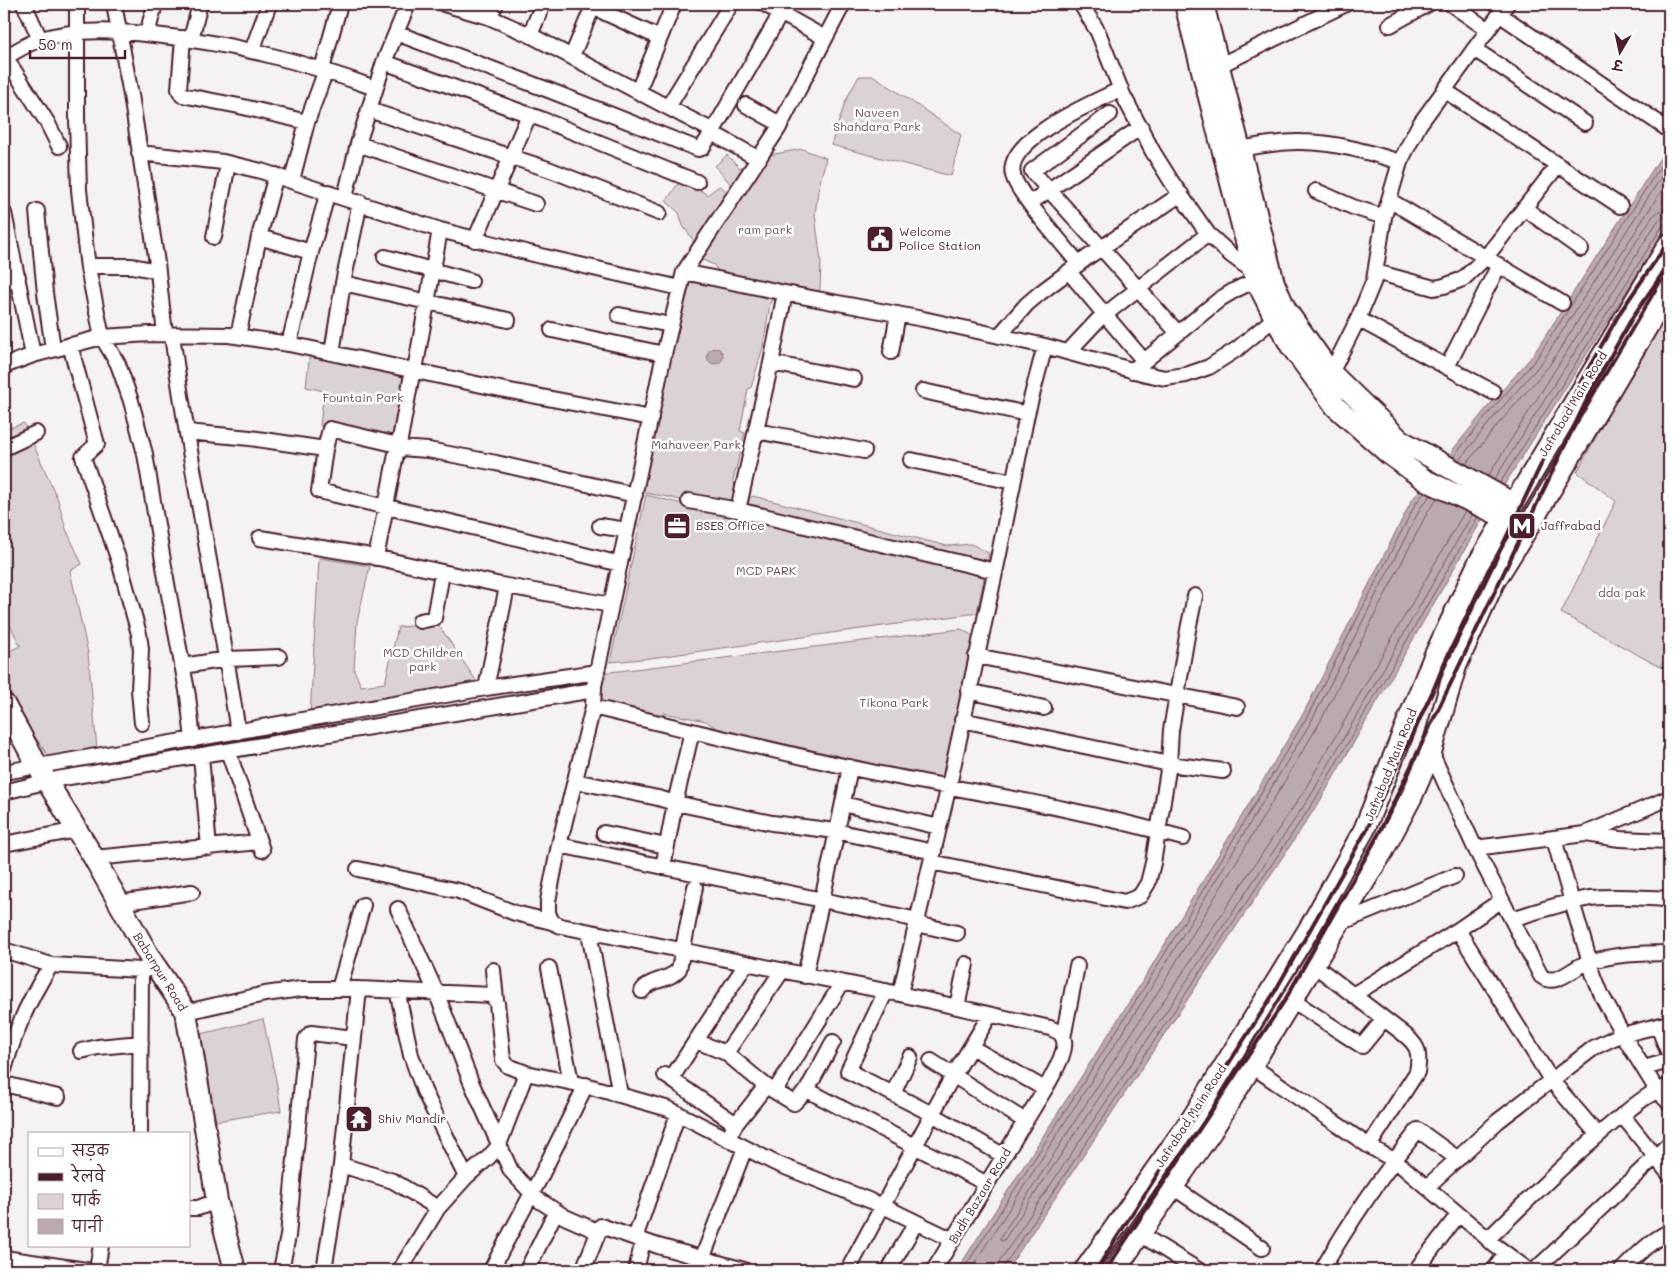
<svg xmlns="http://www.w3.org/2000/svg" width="1673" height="1274" font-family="Mali,'Playpen Sans Deva',sans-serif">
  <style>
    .green { fill: #dbd2d5; stroke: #927880 }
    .water { fill: #baa9ae; stroke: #8d727a }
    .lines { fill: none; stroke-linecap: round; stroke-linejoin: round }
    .shore { stroke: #77565f; stroke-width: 1 }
    .street-casing { stroke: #4a1f2b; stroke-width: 18 }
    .secondary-casing { stroke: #4a1f2b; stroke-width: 24 }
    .street { stroke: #fff; stroke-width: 14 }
    .secondary { stroke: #fff; stroke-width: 20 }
    .rail { stroke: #4a1f2b; stroke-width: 4 }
    .labels { text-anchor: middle; stroke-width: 5; stroke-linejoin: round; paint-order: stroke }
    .park-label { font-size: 12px; fill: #6e4c56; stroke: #fff }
    .poi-label { font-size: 12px; fill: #4a1f2b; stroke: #fff; text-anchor: start }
    .street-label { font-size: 12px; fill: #4a1f2b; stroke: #fff }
  </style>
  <rect width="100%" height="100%" fill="#f4f2f2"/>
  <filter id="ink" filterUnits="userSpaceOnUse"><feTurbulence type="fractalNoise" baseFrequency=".02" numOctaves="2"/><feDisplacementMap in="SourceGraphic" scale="10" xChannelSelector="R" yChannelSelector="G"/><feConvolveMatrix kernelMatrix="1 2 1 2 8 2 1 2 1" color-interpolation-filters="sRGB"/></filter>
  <g filter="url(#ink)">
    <!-- green -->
    <path class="green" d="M859,76H874L961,135L951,176L831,145L846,100Z
      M802,149L826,158L818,191L815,215L821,261L820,289L816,293L718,271L714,265L698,258L694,249L693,240L683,226L679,213L666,201L683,177L707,195L719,186L730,193L733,187L715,166L727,155L740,168L752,158Z
      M686,273L775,297L770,303L763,347L751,388L748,389L740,431L745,433L733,480L737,493L732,507L697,504L668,497L639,492Z
      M1657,324L1669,331V653L1660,667L1561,613L1616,501L1577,472Z
      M310,352L414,372L405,391L391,439L320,426L324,391L306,387Z
      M24,423L58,500L66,529L82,564L70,571L88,653L97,749L51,760L24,721L4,687V654L20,646L4,612V430Z
      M646,495L724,514L753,496L947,546L971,544L989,553L977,613L643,659L610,662Z
      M319,558L370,566L357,622L354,670L361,686L385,683L398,627L438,624L479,685L310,715Z
      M961,629L975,637L945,782L722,732L706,721L664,713L662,720L603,709L598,698L602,673Z
      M263,1019L277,1085L281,1111L216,1121L197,1035Z"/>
    <!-- water -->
    <path class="water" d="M1669,144V224L1479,525L1320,801L1007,1270H957L1142,982L1303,714L1412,500L1485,410L1533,355Z
      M707 356a8 8 0 1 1 16 0a8 8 0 1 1-16 0Z"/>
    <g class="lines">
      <!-- shore -->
      <path class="shore" d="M1453,457L1489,413L1537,358L1669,153
        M1459,460L1494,417L1543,361L1669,165
        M1466,464L1500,422L1549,366L1669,179
        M1488,476L1652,217L1659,211L1669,209
        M1494,480L1657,222L1662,217L1669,216
        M1500,483L1663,225L1669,223
        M1438,498L1428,511L1319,724L1158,992L1000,1238L1001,1241L1004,1240L1304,791L1465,511
        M963,1270L1146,985L1307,717L1416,503L1425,492
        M970,1270L1151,988L1312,720L1421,507L1431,495
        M997,1270L999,1262L1311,795L1472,515
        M1003,1270L1004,1266L1316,798L1478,517"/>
      <defs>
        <path id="street" d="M24,4L40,39
          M77,4V118L79,190L88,268L102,337L118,364L131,401L145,454L167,584L188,696L193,740
          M114,4L131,95L157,263L165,334
          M444,4L489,17L530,35L713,131
          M586,4L660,38
          M764,4L825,38
          M1081,4L1098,32L1123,95L1153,152L1173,184L1208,234L1231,255L1254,272
          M1451,4L1488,30
          M1499,14L1669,130
          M489,17L496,4
          M1390,25L1428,4
          M396,33L551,91L698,149L702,148L713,131L781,13
          M147,34L155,4
          M530,35L543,4
          M183,38L179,89L182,95L239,106L307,122
          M191,39L200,4
          M1474,49L1585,123
          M252,51L269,4
          M4,55L47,122L59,146
          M572,56L594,4
          M4,58C15,52 28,43 41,39C78,28 117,31 154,35C232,43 301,61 375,88
          M384,62L541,119L697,182
          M322,69L340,4
          M1212,69L1346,4
          M1444,90L1620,206
          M638,91L674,4
          M746,105L780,124
          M668,107L731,4
          M369,110L551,170L659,213
          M1110,114L1032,171L1178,333
          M712,133L759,159
          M358,144L536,204
          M1239,149C1259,146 1281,141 1301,142C1335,142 1368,152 1400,162
          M139,153L223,162L261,171L440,230L541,256L680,288
          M292,180L307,122L326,70
          M1316,191L1353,207L1384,217
          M345,197L358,144L384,62L408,4
          M1389,200L1562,303
          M1030,203L1141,127
          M1524,208L1581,249
          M37,211L45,293L53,349
          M4,213L33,355
          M214,237L228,164
          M259,237L311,252
          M475,240L529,115
          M385,257L471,281
          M1079,264C1064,245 1018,195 1013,175C1004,139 1095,102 1121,89
          M88,266H132L158,271
          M684,272L778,129L843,4
          M1069,272L1144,361
          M1376,272L1434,288L1444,286L1463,279L1486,257L1558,165
          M4,281L18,277
          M343,283L508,320
          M619,315L671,325
          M1358,319L1493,392
          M552,330L664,354
          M172,335C190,468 218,599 238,732
          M238,336L259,237L276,175
          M999,336L1027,304L1040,293L1088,257L1181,194
          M289,344L311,252L328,192
          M70,345L97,444L83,457L119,561L139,634L141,649L139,690L142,723
          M891,352L898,314
          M1068,352L1098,320L1208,234
          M332,353L343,283L360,202
          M771,363L854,379
          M4,366L33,355L102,337L150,334L229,335L289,344L505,390L651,418
          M1447,367L1499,265
          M415,370L440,230
          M1132,371L1220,299L1235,290L1256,280
          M1328,379L1358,319L1374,280L1384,217L1400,162L1419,125L1507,4
          M923,391L1027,414
          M756,431L864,451
          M187,432L250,438L325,449
          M398,445L330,429L325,449L319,491L493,532L620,564
          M4,448L36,433
          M398,450L412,374
          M911,460L1013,482
          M689,501L738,510L995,571
          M738,510L771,363L785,293
          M600,526L627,530
          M260,538L365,555L501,585L611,605
          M376,558L396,454L400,448L428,450L496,463L635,495
          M420,621L434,618L442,573
          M976,656L1237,707
          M183,666L227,659L279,657
          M486,688L507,587
          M968,691L1044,708
          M593,707C687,730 781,753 876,773C979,793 1082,809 1183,838
          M962,720L1169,764L1223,771
          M228,751L262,850
          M1431,752L1475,848L1541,976C1556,988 1573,967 1587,963C1613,954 1642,953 1669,953
          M201,756L209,848
          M4,772L486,688L597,672
          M575,781L658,798L675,803L692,731
          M4,792L57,779L594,690
          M843,804L939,827
          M604,833L666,846
          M1585,834L1620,839L1669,841
          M1554,839L1572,902L1594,976L1602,996L1623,1035L1657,1090L1669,1103
          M4,844L77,830
          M559,845L918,920
          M1475,848L1585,834L1669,798
          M94,858L259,842
          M931,862L1125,902L1140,896L1148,883L1153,863L1169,764L1171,730L1188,630L1195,596
          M663,867L675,803L772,823L835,831L934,852
          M358,869L459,891L515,913L552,922
          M119,903L192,892
          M398,909L436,992L471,1082L511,1171L537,1199L565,1217L599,1232
          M1512,919C1538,911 1564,902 1591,898C1617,895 1643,898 1669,899
          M1340,923L1455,876
          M917,924L957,933
          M1458,930L1551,1080L1598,1135
          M589,933L620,1094
          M4,950L51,965L141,970L148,969
          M1314,965L1400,1031C1417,1044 1421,1050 1417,1072L1369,1146
          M549,968L571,1082
          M493,970L496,1000
          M805,976C820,906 837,837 850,767
          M339,989L363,905
          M397,990L411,1055L424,1091L466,1177
          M642,991C650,978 669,982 679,969L695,887
          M886,991L848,1071L932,1114L1004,1156
          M900,994L950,781L999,554L1027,414L1045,346
          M1353,995L1458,930L1502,900
          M1292,1000L1362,1046L1384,1019
          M957,1007L966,964
          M186,1012L265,994L301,989H359L492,995L497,1003L503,1060L508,1066L526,1073L588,1086L669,1109L775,1163L881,1205L953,1240
          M1658,1026L1669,1054
          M1063,1038L1077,966
          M696,1041L726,1053L766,1086
          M971,1047L1045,1089
          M81,1051L98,1047L141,1043
          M726,1053L782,971
          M931,1061L1025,1121
          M1252,1066L1369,1146L1397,1162L1488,1239
          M1644,1068L1669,1061
          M4,1070C14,1033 30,997 51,965
          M665,1075L736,1124
          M671,1079L746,964
          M4,1084L58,1097
          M807,1090L833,1042
          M775,1091L842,983
          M893,1094L910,1057
          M1622,1115L1669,1174
          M140,1133L141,970
          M727,1139L735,1125L766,1086L794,1103L807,1090L987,1184
          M341,1165L393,1181L438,1208
          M1173,1187L1262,1248
          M1427,1187L1498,1121L1595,1047L1618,1036L1669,1023
          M189,1208H198L217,1201
          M1140,1234L1198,1270
          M635,1238L678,1114
          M4,1258L86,1270
          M702,1259L745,1148
          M97,1270L101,1245
          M281,1270L288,1236L306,1039L311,1033L354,1038
          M324,1270L341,1165L359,989
          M400,1270L438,1208L466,1177L488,1158L498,1147L526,1073
          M491,1270L540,1178L586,1085
          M527,1270L556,1211
          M583,1270L601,1226L658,1246L744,1270
          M636,1270L643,1241
          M848,1270L949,1083L990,1015
          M889,1270L916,1222
          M934,1270L1048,1084C1053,1074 1069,1049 1063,1037C1061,1032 1054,1030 1050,1028L900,994L561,926L552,922L548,913V901L559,845L593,707L594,686L664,354L684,272L785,293L923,319L1045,346L1146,374L1165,378L1186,375L1209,367L1237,349L1281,313
          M1322,1270C1350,1221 1382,1175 1418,1130L1458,1159
          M1416,1270L1458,1215
          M1494,1270L1506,1254
          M1528,1270L1489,1241V1238C1530,1198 1571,1157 1615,1121C1633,1107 1647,1093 1669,1086
          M1535,1270L1669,1144
          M1622,1270C1636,1256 1651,1240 1669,1232"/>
        <path id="secondary" d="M1185,4L1256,280L1275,318L1291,346L1336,407L1389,454L1425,480L1506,518
          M1203,4L1274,283L1286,310L1331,373L1400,440L1514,504
          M4,704L38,767L94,858L150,958L186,1012L217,1201L235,1270
          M1085,1270L1193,1117L1309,929L1364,830L1433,659L1478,564L1669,244
          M1115,1270L1211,1132L1383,851L1412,796L1431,752L1456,666L1494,582L1532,521L1669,290"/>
      </defs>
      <!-- street casing -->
      <use href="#street" class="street-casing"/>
      <!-- secondary casing -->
      <use href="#secondary" class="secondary-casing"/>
      <!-- street -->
      <use href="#street" class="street"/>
      <!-- secondary -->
      <use href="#secondary" class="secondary"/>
      <!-- rail -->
      <path class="rail" d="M1096,1270L1274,993L1366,831L1579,385L1621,311L1669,241
        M1106,1270L1285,1000L1377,837L1591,391L1632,318L1669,264"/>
    </g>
  </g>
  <!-- icons -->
  <defs>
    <symbol id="civic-square" viewBox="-11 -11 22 22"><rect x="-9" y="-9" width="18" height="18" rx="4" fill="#4a1f2b" stroke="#fff"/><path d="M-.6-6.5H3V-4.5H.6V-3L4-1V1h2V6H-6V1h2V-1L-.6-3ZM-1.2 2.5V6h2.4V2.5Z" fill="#fff"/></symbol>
    <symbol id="office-square" viewBox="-11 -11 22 22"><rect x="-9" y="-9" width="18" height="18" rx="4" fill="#4a1f2b" stroke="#fff"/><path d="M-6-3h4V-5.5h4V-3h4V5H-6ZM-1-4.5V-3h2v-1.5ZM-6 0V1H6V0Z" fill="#fff"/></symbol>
    <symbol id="metro-square" viewBox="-11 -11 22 22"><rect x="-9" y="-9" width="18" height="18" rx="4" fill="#4a1f2b" stroke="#fff"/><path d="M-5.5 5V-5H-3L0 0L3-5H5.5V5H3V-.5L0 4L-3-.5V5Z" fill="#fff"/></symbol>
    <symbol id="temple-square" viewBox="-11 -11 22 22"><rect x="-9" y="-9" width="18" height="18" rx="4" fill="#4a1f2b" stroke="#fff"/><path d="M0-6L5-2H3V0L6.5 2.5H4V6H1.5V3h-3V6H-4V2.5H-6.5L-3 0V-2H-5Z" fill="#fff"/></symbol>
  </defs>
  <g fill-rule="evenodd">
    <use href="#civic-square" x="864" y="223" width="32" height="32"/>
    <use href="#office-square" x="661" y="510" width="32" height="32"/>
    <use href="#metro-square" x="1506" y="510" width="32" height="32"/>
    <use href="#temple-square" x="343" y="1103" width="32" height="32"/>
  </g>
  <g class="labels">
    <!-- park labels -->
    <g class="park-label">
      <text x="877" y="117">Naveen<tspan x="877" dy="14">Shahdara Park</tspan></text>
      <text x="765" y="234">ram park</text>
      <text x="363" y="402">Fountain Park</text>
      <text x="696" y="449">Mahaveer Park</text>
      <text x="766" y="575">MCD PARK</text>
      <text x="1622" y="597">dda pak</text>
      <text x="423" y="657">MCD Children<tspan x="423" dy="14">park</tspan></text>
      <text x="894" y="707">Tikona Park</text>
    </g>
    <!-- poi labels -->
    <g class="poi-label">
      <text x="899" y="236">Welcome<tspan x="899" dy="14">Police Station</tspan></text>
      <text x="696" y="530">BSES Office</text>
      <text x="1541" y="530">Jaffrabad</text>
      <text x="378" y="1123">Shiv Mandir</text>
    </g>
    <!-- street labels -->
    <g class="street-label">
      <text transform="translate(1573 404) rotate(-59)" y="4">Jafrabad Main Road</text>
      <text transform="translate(1391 765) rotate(-68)" y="4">Jafrabad Main Road</text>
      <text transform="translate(160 972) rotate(58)" y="4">Babarpur Road</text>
      <text transform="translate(1191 1116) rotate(-57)" y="4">Jafrabad Main Road</text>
      <text transform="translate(980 1196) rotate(-59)" y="4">Budh Bazaar Road</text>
    </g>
  </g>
  <!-- margin -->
  <rect width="1673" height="1274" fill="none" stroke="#fff" stroke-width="20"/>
  <rect x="10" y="10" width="1653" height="1254" fill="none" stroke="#4a1f2b" stroke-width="2" filter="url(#ink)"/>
  <!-- legend -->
  <rect x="28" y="1132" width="162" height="115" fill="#ffffff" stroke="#b7a5aa"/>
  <rect x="38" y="1148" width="25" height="8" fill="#ffffff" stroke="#b7a5aa"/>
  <text x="72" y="1156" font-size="15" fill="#4a1f2b">सड़क</text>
  <rect x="38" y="1173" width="25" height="8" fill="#4a1f2b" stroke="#b7a5aa"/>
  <text x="72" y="1182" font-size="15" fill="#4a1f2b">रेलवे</text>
  <rect x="38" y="1194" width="25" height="15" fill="#dbd2d5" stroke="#b7a5aa"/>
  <text x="72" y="1206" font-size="15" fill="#4a1f2b">पार्क</text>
  <rect x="38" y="1219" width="25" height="15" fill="#baa9ae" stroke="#b7a5aa"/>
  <text x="72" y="1232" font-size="15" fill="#4a1f2b">पानी</text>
  <!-- north arrow -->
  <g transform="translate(1620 52) rotate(189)" stroke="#ffffff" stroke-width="4" paint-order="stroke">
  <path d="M0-4L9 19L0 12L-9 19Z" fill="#4a1f2b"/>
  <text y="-8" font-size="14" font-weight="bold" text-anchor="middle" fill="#4a1f2b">उ</text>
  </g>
  <!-- scale -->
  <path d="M30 50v8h95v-8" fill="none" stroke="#4a1f2b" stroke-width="2.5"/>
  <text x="38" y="50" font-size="15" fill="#4a1f2b" stroke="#ffffff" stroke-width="4" paint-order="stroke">50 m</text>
</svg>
